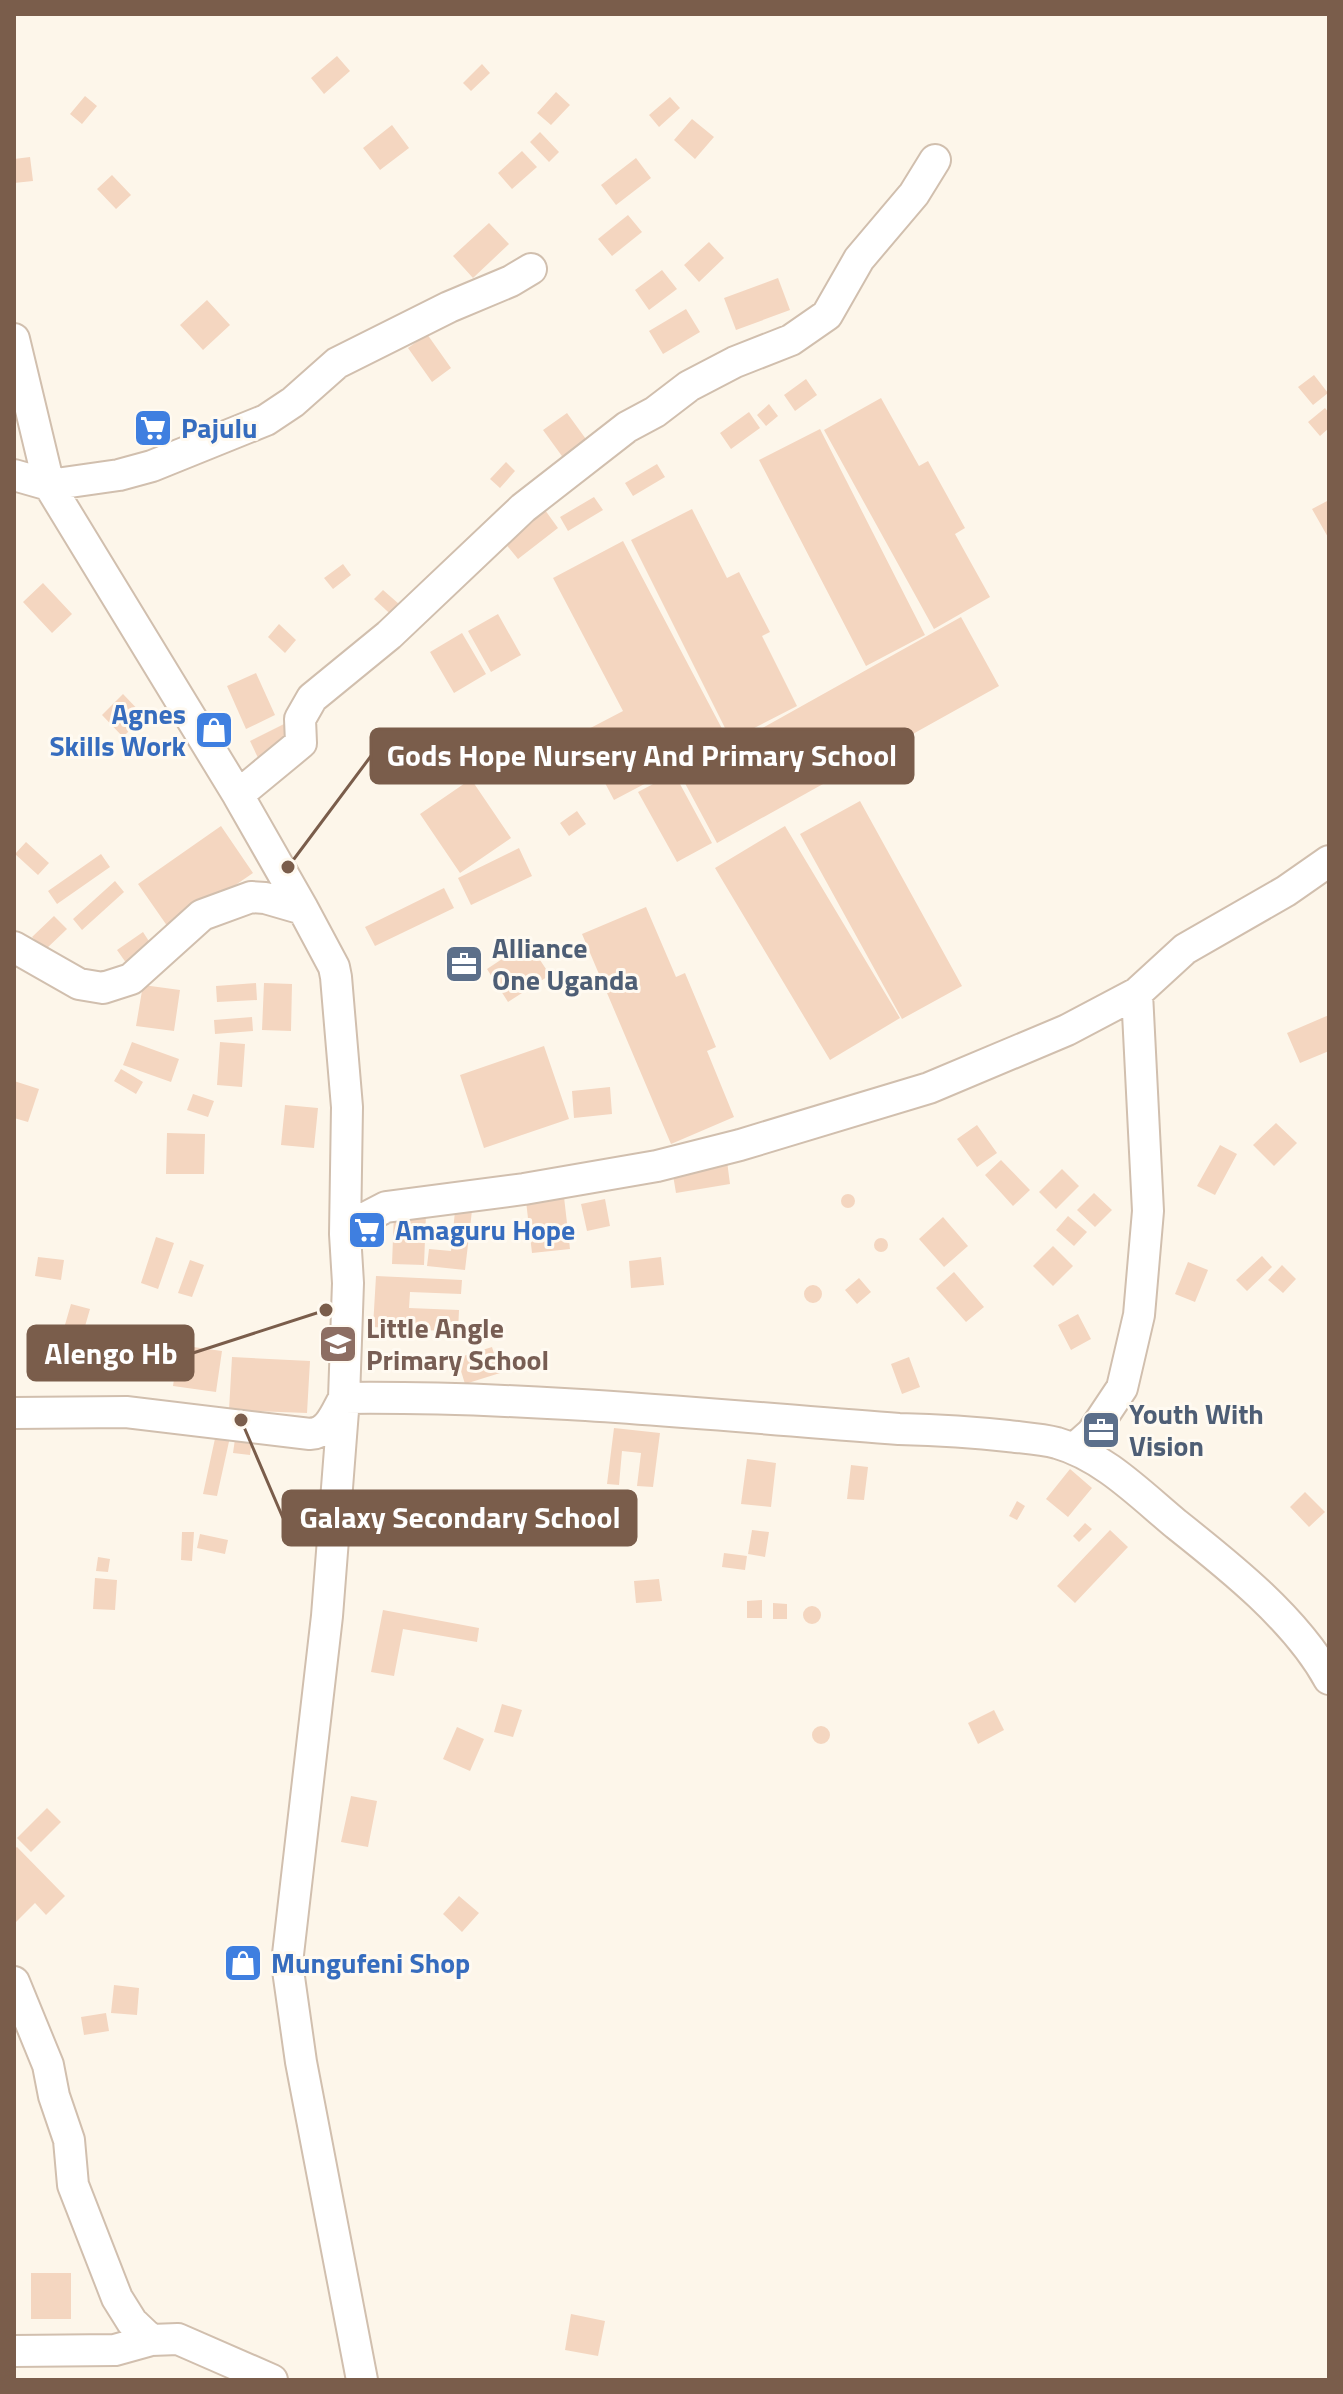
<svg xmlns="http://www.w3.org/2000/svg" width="1343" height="2394" font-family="'Titillium Web',sans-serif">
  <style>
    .building { fill: #f4d6c0 }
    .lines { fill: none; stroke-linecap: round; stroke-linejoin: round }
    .minor-casing { stroke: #d1bfae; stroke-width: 34 }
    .minor { stroke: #fff; stroke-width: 30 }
    .labels { text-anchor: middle; stroke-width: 6; stroke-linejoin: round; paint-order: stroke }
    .shop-label { font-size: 28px; font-weight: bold; fill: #366cbe; stroke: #fffaf1; text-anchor: start }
    .service-label { font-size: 28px; font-weight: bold; fill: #4e5e75; stroke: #fffaf1; text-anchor: start }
    .education-label { font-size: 28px; font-weight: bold; fill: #785e54; stroke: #fffaf1; text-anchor: start }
    .leader { fill: none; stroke: #7a5d4b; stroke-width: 3 }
    .callout-dot { fill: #7a5d4b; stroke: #fffaf1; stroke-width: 3 }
    .callout { fill: #7a5d4b; stroke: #7a5d4b; stroke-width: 3 }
    .callout-label { font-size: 30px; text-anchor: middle; font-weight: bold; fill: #fff }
  </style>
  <rect width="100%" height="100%" fill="#fdf6ea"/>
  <!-- building -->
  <path class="building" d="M337,56L350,71L324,94L311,78Z
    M482,64L490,73L471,91L463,83Z
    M556,92L570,105L551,125L537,113Z
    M85,96L97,106L82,124L70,114Z
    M670,97L680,108L659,127L649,115Z
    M692,119L714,137L695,159L674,140Z
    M392,125L409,148L380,170L363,148Z
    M540,132L559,152L549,162L530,142Z
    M522,151L537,167L512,189L498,173Z
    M30,157L33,181L14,183V159Z
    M636,158L651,178L616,205L601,185Z
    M112,175L131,195L116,209L97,189Z
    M628,215L642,232L612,256L598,239Z
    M489,223L509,244L473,278L453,256Z
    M709,242L724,258L699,282L684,265Z
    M662,270L677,289L649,310L635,290Z
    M778,278L790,310L736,330L724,298Z
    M207,300L230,325L203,350L180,325Z
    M686,309L700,332L663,354L649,331Z
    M427,334L451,368L432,382L408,348Z
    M1314,375L1328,393L1313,405L1298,387Z
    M806,379L817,395L795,411L784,395Z
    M881,398L919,466L928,461L965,528L955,534L990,597L934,629L824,430Z
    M769,404L778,416L766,426L757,415Z
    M1325,408L1329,413V428L1320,436L1308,422Z
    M749,412L760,428L731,449L720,433Z
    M567,413L591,446L567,463L543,430Z
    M820,429L925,635L866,666L759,460Z
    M506,462L515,471L500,488L490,479Z
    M657,464L665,477L633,496L625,483Z
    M594,497L603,510L568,531L560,517Z
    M1329,500V539L1312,509Z
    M692,509L727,578L739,572L770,632L762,636L797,706L731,740L631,540Z
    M545,510L558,528L518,559L504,542Z
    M623,541L728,740L614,800L579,734L623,711L553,578Z
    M343,564L351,575L333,589L324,578Z
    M43,583L72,614L52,633L23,602Z
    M383,590L407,611L398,621L374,599Z
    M498,614L521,655L491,672L468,631Z
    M961,617L999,686L717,843L680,774Z
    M279,624L296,640L285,653L268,637Z
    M462,633L486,674L454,693L430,652Z
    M256,673L275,715L246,729L227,686Z
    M123,694L144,716L123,737L102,715Z
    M288,722L299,744L260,762L250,741Z
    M674,773L712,843L677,862L638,792Z
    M471,779L511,838L460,873L420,814Z
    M860,801L962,986L902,1019L800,834Z
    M577,811L586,824L569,836L560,823Z
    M221,826L253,873L170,930L138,884Z
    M785,826L900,1018L830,1060L715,868Z
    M26,842L49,863L38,875L15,854Z
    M519,848L532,876L471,905L458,878Z
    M101,854L110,867L57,904L48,891Z
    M115,881L124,892L82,930L73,919Z
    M444,888L454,908L375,946L365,927Z
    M646,907L676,977L685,973L716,1047L707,1051L734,1117L671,1144L582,934Z
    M54,916L67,929L45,950L32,937Z
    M143,932L154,949L129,967L117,950Z
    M528,942L550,975L508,1002L487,969Z
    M256,983L257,1000L217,1002L216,986Z
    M264,983L292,984L291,1031L262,1030Z
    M143,985L180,990L174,1031L136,1026Z
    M1329,1015V1051L1300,1063L1287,1033Z
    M252,1017L253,1031L215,1034L214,1020Z
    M132,1042L179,1059L171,1082L123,1065Z
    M220,1042L245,1044L242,1087L217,1085Z
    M544,1046L569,1119L484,1148L460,1075Z
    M121,1069L143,1082L136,1094L114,1081Z
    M14,1081L39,1089L28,1122L14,1118Z
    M610,1087L612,1114L574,1118L572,1091Z
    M193,1094L214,1101L208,1117L187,1110Z
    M285,1105L318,1108L314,1148L281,1145Z
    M1276,1123L1297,1143L1274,1166L1253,1145Z
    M977,1125L997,1153L977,1167L957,1139Z
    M167,1133L205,1134L204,1174H166Z
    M1220,1145L1237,1154L1215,1195L1197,1186Z
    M1001,1160L1030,1190L1013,1206L985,1175Z
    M727,1161L730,1184L676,1193L672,1169Z
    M1062,1169L1079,1186L1056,1209L1039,1192Z
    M1094,1193L1112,1210L1095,1227L1077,1210Z
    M841 1201a7 7 0 1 1 14 0a7 7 0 1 1-14 0Z
    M564,1197L570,1249L532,1253L526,1201Z
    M605,1199L610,1226L587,1231L581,1204Z
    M456,1201L473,1202L465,1270L427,1266L429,1249L451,1251Z
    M394,1213L426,1214L424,1265L392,1264Z
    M1068,1216L1087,1232L1074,1246L1056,1230Z
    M943,1217L968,1246L944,1267L919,1239Z
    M156,1237L174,1243L158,1289L141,1283Z
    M874 1245a7 7 0 1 1 14 0a7 7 0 1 1-14 0Z
    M1053,1246L1073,1266L1053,1286L1033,1266Z
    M1262,1256L1272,1267L1247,1291L1236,1280Z
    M38,1257L64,1260L61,1280L35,1276Z
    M661,1257L664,1285L631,1288L629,1261Z
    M190,1260L204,1265L192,1297L178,1293Z
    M1188,1262L1208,1270L1195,1302L1175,1294Z
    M1282,1265L1296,1279L1283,1293L1268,1280Z
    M954,1272L984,1307L966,1322L936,1288Z
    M376,1276L462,1280L461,1294L410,1292L409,1308L459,1310L458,1332L373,1327Z
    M859,1278L871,1292L857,1304L845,1290Z
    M804 1294a9 9 0 1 1 18 0a9 9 0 1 1-18 0Z
    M71,1304L90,1309L75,1361L56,1356Z
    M1078,1314L1091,1339L1071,1350L1058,1325Z
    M179,1345L222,1351L216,1392L173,1386Z
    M492,1347L500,1373L465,1384L457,1358Z
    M232,1357L310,1361L307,1413L229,1410Z
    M909,1357L920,1387L902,1394L891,1364Z
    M614,1428L660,1433L653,1487L637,1486L641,1453L622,1451L619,1485L607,1484Z
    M216,1434L230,1437L217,1496L203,1494Z
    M235,1439L252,1440L250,1455L233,1453Z
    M747,1459L776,1463L771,1507L741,1504Z
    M851,1465L868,1467L864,1500L847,1499Z
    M1070,1469L1092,1488L1068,1517L1046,1499Z
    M1305,1492L1325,1512L1309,1527L1290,1507Z
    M1017,1501L1025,1506L1017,1520L1009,1516Z
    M1085,1523L1092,1529L1079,1542L1073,1536Z
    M752,1530L769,1532L765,1557L748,1554Z
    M1110,1530L1128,1547L1075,1603L1057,1586Z
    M182,1532H194L192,1561L181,1560Z
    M200,1534L228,1540L225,1554L197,1548Z
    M724,1553L747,1556L745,1570L722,1567Z
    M98,1557L110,1559L108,1572L96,1571Z
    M95,1578L117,1580L115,1610L93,1609Z
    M659,1579L662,1601L636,1603L634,1581Z
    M762,1600V1618H747V1601Z
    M773,1603L787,1604V1619H773Z
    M803 1615a9 9 0 1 1 18 0a9 9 0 1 1-18 0Z
    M383,1610L479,1628L477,1642L403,1629L394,1676L371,1672Z
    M502,1704L522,1710L513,1737L494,1732Z
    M994,1710L1004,1730L978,1744L968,1723Z
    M812 1735a9 9 0 1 1 18 0a9 9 0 1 1-18 0Z
    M457,1727L484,1739L470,1771L443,1759Z
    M351,1796L377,1801L368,1847L341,1842Z
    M47,1808L61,1822L31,1852L17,1838Z
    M17,1847L65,1896L46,1915L35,1903L14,1924V1849Z
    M459,1896L479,1913L462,1932L443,1914Z
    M114,1985L139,1988L137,2015L111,2013Z
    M106,2013L109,2031L84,2035L81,2017Z
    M31,2273H71V2319H31Z
    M571,2314L605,2321L598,2356L565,2350Z"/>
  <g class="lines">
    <defs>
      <path id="minor" d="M14,339L49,485L238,795L303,909L334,967L336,977L347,1107L345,1234L348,1283L344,1398L327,1616L287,1963L301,2062L362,2380
        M14,475L49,485L119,475L152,466L266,420L293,402L337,363L449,307L511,281L531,269
        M238,795L301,743L300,719L312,698L389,635L523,508L627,427L655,412L689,386L735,362L791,340L827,315L859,259L914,194L935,160
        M14,947L79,984L103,988L131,979L202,915L251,897L265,898L303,909
        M345,1234L359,1221L386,1207L524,1189L657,1166L740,1145L929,1088L1067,1030L1137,993
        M14,1413L126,1412L310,1434C329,1433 335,1414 344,1398C529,1396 714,1415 899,1429C936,1430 972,1432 1008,1436C1024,1438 1041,1439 1057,1443C1103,1456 1140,1494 1176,1524C1229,1566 1296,1619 1329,1679
        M1074,1449L1092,1433L1122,1388L1139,1315L1148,1211L1137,993L1185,949L1286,891L1329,861
        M14,1982L48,2065L54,2096L69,2140L73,2185L117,2298L132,2322L151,2340L178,2339L272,2380
        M14,2351L115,2350L151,2340"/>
    </defs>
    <!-- minor casing -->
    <use href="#minor" class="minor-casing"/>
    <!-- minor -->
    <use href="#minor" class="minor"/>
  </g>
  <!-- icons -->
  <defs>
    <symbol id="supermarket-square" viewBox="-11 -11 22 22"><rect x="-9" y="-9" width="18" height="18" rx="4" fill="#3f7fe0" stroke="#fffaf1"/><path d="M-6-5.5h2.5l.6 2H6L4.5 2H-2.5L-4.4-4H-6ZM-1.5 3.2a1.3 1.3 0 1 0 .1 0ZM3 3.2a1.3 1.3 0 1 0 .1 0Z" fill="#fff"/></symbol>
    <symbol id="shop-square" viewBox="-11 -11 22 22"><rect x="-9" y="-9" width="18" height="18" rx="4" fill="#3f7fe0" stroke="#fffaf1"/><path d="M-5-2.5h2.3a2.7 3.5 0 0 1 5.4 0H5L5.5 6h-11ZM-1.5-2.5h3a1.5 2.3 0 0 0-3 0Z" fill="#fff"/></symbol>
    <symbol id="office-square" viewBox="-11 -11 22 22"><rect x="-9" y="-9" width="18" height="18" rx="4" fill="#5c6f8a" stroke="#fffaf1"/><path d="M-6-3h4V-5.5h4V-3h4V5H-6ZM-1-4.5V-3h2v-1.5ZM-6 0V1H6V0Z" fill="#fff"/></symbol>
    <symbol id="school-square" viewBox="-11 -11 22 22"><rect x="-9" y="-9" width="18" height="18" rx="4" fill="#8d6e63" stroke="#fffaf1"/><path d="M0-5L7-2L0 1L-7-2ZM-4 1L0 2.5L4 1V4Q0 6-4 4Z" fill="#fff"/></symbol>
  </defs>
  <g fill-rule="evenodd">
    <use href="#supermarket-square" x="131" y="406" width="44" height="44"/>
    <use href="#shop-square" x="192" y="708" width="44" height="44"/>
    <use href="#office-square" x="442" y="942" width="44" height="44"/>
    <use href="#supermarket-square" x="345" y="1208" width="44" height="44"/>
    <use href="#school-square" x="316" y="1322" width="44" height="44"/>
    <use href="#office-square" x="1079" y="1408" width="44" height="44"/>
    <use href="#shop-square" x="221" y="1941" width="44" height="44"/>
  </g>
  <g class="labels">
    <!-- shop labels -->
    <g class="shop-label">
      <text x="181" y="438">Pajulu</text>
      <text x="186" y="724" text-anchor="end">Agnes<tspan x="186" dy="32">Skills Work</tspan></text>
      <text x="395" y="1240">Amaguru Hope</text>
      <text x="271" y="1973">Mungufeni Shop</text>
    </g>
    <!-- service labels -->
    <g class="service-label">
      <text x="492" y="958">Alliance<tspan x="492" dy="32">One Uganda</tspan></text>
      <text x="1129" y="1424">Youth With<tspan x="1129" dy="32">Vision</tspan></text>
    </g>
    <!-- education labels -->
    <g class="education-label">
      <text x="366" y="1338">Little Angle<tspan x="366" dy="32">Primary School</tspan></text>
    </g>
  </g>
  <!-- callouts -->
  <path class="leader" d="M288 867L371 756M326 1310L193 1353M241 1420L283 1518"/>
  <g class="callout-dot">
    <circle cx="288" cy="867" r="8"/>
    <circle cx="326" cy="1310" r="8"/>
    <circle cx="241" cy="1420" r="8"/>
  </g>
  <g class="callout">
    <rect x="371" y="729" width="542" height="54" rx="8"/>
    <rect x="28" y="1326" width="165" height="54" rx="8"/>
    <rect x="283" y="1491" width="353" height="54" rx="8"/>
  </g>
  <g class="callout-label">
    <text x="642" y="766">Gods Hope Nursery And Primary School</text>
    <text x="111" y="1364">Alengo Hb</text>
    <text x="460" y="1528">Galaxy Secondary School</text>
  </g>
  <!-- border -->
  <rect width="1343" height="2394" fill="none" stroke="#7a5d4b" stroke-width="32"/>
</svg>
